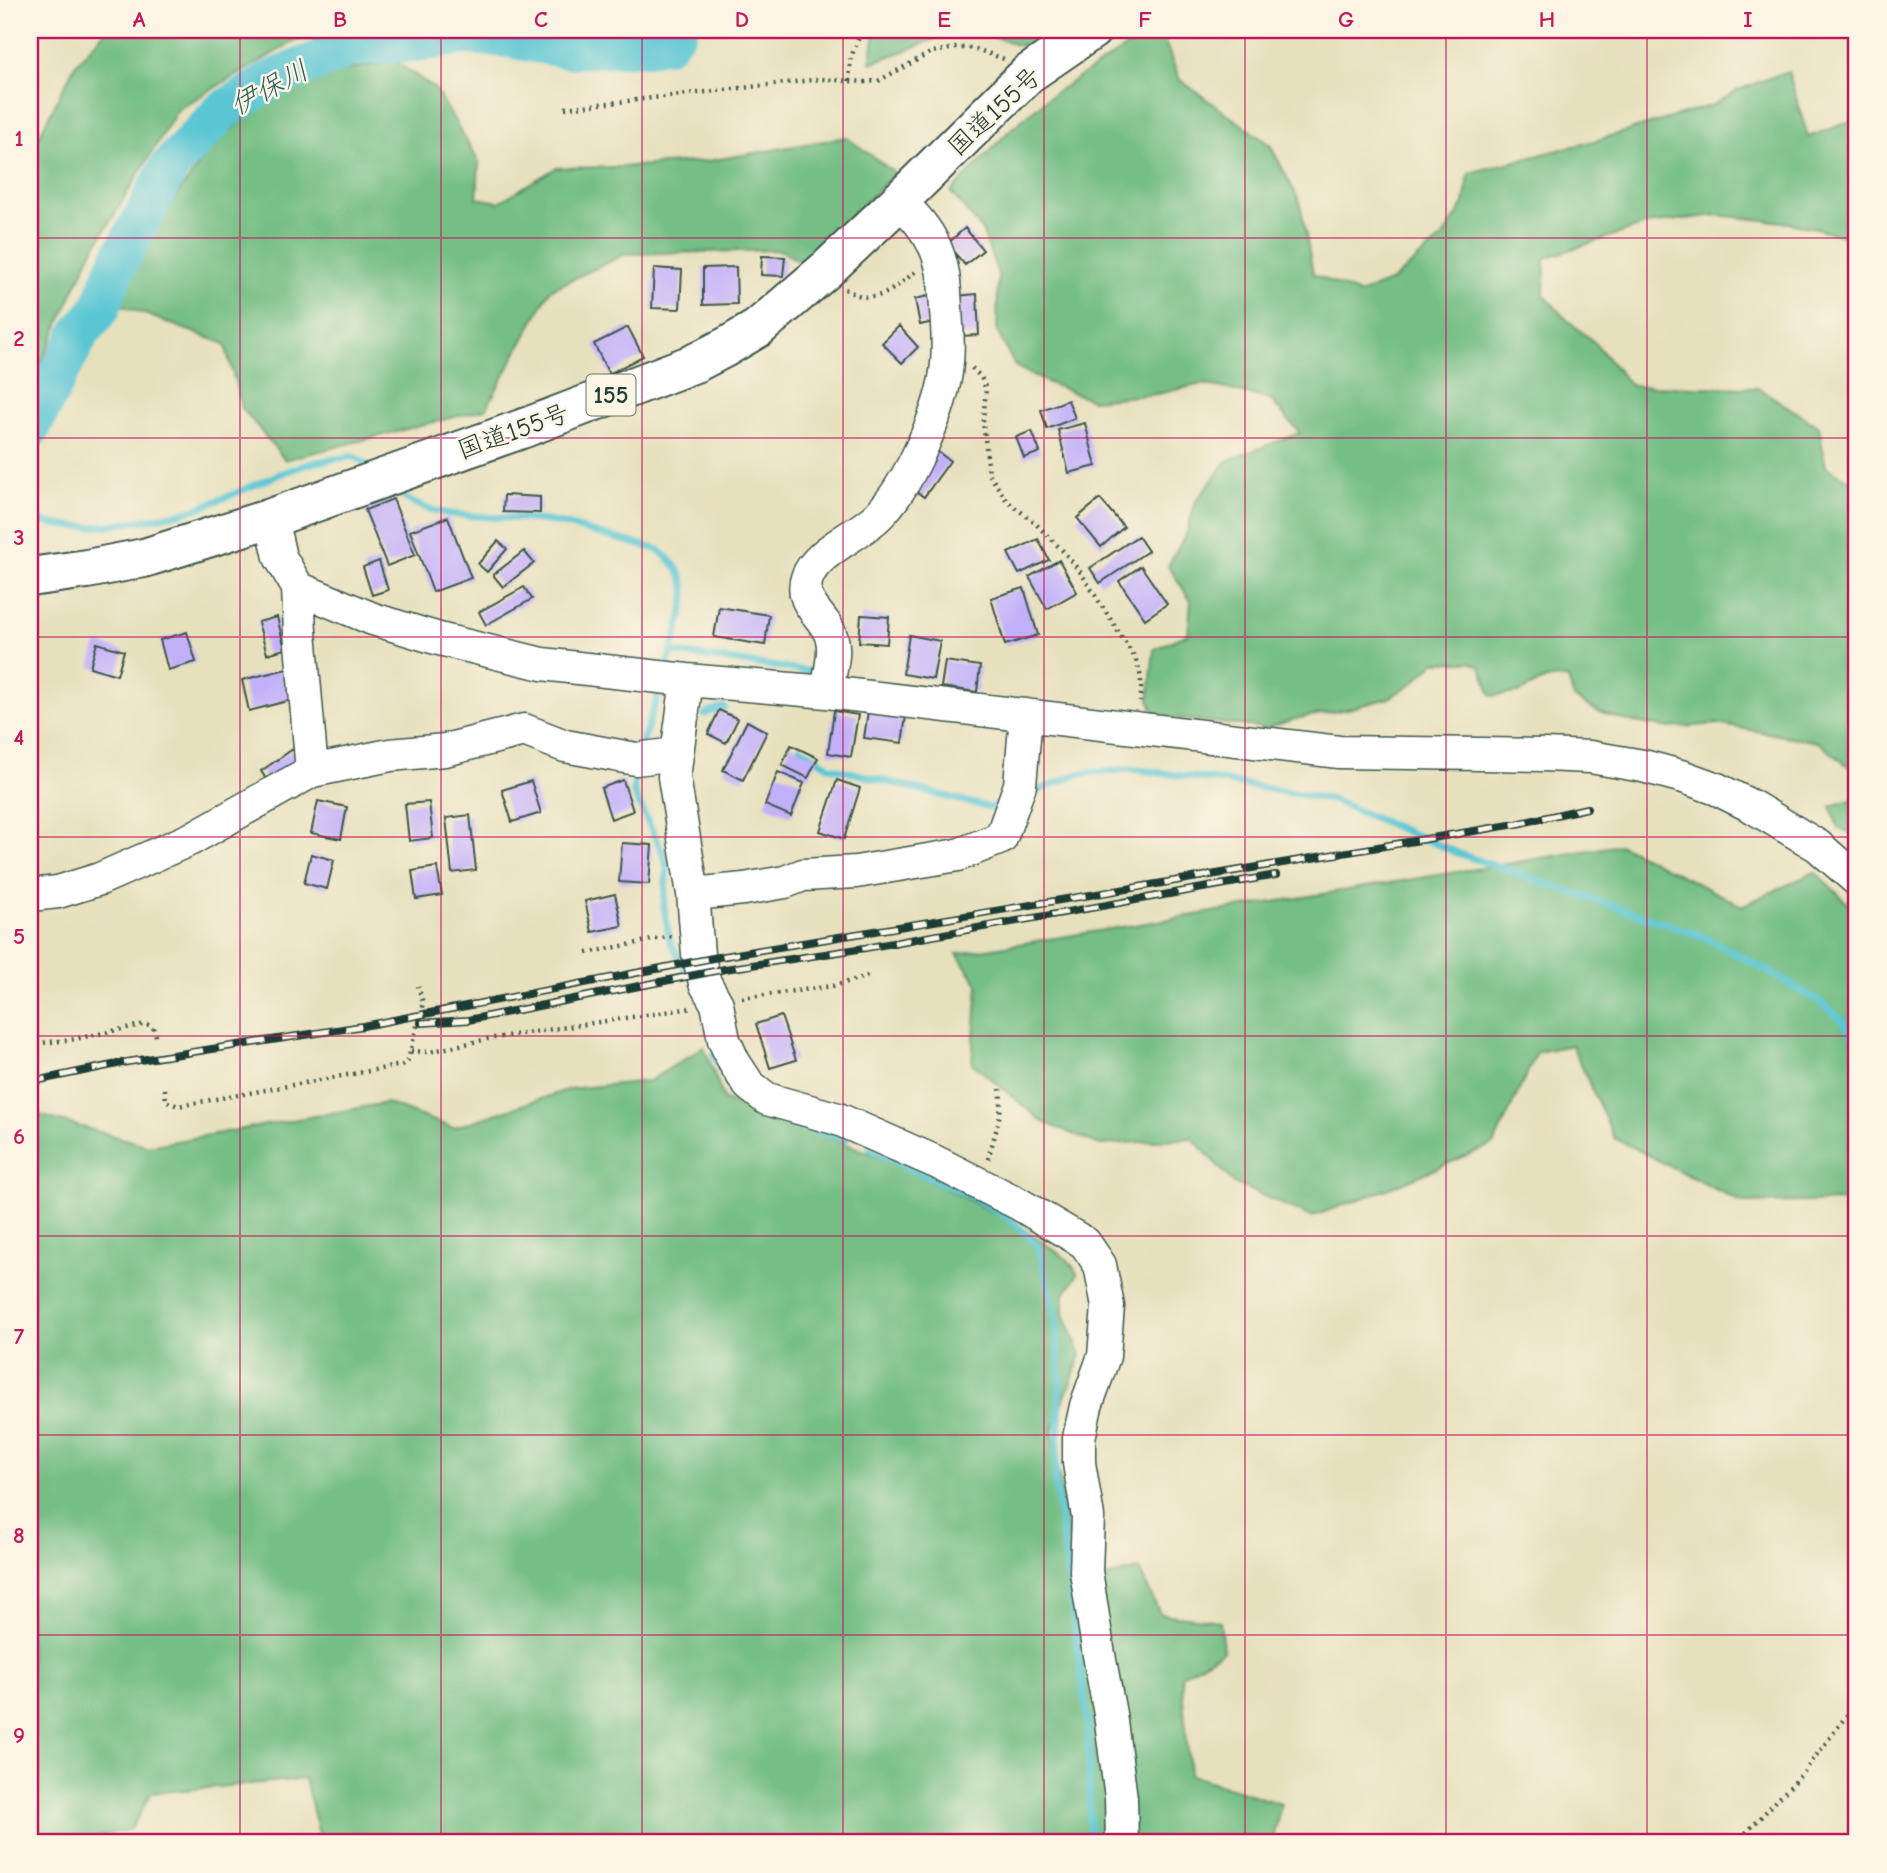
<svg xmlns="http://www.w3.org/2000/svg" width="1887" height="1873" font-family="'Comic Neue','Klee One',sans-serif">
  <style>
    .forest { fill: #74be85; stroke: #4a7e5c; stroke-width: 2 }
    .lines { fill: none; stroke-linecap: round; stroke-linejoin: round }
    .stream { stroke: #5ac6d4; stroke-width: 7 }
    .river { stroke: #5ac6d4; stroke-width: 40 }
    .building { fill: #c2b0f9 }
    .minor-casing { stroke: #3d5549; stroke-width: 35 }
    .highway-casing { stroke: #3d5549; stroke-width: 42 }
    .path { stroke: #3d5549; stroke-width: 4.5; stroke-dasharray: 2 5; stroke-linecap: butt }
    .minor { stroke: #fff; stroke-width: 32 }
    .highway { stroke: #fff; stroke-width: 38 }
    .rail-casing { stroke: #1f3d34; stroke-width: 8 }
    .rail { stroke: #fcf5e5; stroke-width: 5; stroke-dasharray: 16; stroke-linecap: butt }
    .grid { fill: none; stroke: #c2185b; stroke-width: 2; stroke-opacity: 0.55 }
    .labels { text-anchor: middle; stroke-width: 5; stroke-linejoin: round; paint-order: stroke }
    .shield { fill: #fcf5e5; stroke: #617469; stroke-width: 2 }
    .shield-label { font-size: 24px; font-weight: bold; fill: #1f3d34 }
    .street-label { font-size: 26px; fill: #1f3d34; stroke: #fcf5e5 }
    .water-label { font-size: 28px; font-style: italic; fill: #2e5f5c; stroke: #fcf5e5 }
    .neatline { fill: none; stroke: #c2185b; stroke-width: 2.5 }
    .grid-label { font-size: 23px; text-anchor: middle; font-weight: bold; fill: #c2185b }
  </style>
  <rect width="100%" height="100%" fill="#fcf5e5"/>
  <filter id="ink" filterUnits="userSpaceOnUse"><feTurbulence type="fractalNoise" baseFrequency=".0143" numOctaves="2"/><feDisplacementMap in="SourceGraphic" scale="14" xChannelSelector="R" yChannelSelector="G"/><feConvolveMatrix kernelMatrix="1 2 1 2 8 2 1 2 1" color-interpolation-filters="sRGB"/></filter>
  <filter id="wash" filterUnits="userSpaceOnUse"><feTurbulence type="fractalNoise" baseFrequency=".00686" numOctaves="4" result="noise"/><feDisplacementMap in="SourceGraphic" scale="28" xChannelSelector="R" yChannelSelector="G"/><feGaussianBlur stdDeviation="1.57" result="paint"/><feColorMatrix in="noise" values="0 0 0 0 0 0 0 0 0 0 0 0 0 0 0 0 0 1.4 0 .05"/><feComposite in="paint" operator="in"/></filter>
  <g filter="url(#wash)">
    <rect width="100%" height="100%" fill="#e7e0bd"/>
    <!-- forest -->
    <path class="forest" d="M106,30H397L398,32L295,41L178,109L90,255L30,388V145L38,138L75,65Z
      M879,30H957L910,49L870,63L874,38Z
      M958,30H1068L1054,40L1020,46L986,34Z
      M1153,30H1160L1180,80L1270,145L1300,202L1313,274L1359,294L1392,281L1443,237L1464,204L1469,173L1598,140L1713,105L1738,90L1788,71L1808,137L1857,119V249L1847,237L1815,228L1783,222L1716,215L1648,224L1545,258L1544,295L1565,318L1595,343L1631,386L1759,388L1819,427L1826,467L1857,484V773L1818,742L1717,724L1669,728L1623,720L1599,712L1574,698L1568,678L1546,679L1518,693L1491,696L1481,667L1470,662H1435L1414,682L1389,698L1348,709L1299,718L1266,728L1157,716L1149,700L1154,649L1188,634L1191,601L1168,566L1187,532L1196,501L1228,460L1300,433L1271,400L1227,389L1202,384L1157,394L1092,400L1044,381L1015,366L997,331L998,274L982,230L951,192L1011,129L1053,94Z
      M395,61L435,89L479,161L477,198L499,202L556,168L621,167L708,161L846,137L895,173L804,264L780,250L625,254L550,290L486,409L285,460L242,408L225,344L112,302L158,222L216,141L297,79Z
      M1857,798V835L1838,828L1831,806Z
      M1621,845L1742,906L1815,872L1857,912V1201L1743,1203L1614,1138L1572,1045L1537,1052L1494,1144L1390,1188L1311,1217L1234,1183L1192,1138L1100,1145L1043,1122L972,1063L978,984L957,954Z
      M704,1047L724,1100L809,1129L906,1168L1020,1226L1068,1260L1078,1274L1064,1294V1314L1081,1355L1052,1431L1077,1585L1139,1569L1160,1614L1220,1621L1223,1651L1181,1676L1190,1775L1281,1804L1272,1843H321L305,1779L151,1793L131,1829L69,1843H41L30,1837V1115L36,1114L149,1146L386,1103L453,1128L570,1089L649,1081Z"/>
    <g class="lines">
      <!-- stream -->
      <path class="stream" d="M393,489C432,524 490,514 538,520C554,521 570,526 585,530C610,537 634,543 659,550C671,560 684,573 685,590C687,607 671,651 666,669
        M30,517C68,533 111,526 150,519C164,517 179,514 192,510C241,495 292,461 343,458C346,458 350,456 353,457C359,459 367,464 371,469
        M671,652L821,673
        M705,714L724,707
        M800,748L830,767L991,808L1004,804
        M640,749L662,684
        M635,768L634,793L664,855L667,869L664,907L670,941L689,974
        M1025,796L1078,774L1131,769L1223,781L1332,800L1460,854L1702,936L1761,967L1823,1004L1842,1020L1857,1041
        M714,1055L731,1090L753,1111L780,1121L846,1139
        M870,1149C923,1178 1001,1199 1039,1248L1056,1318L1060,1371L1059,1421L1055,1481L1088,1724L1090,1843"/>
      <!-- river -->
      <path class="river" d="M30,429L80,333L100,309L115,269L170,166L221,112L271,80L354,46L425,41L465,35L508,38L569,49L647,46L667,43L677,30"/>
    </g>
    <g id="blocks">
      <!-- building -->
      <path class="building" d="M965,228L983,250L965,265L947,244Z
        M762,256L785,257L783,276L761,275Z
        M736,267L737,304L703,305V268Z
        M654,268L682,270L680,309L652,308Z
        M937,294L943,320L920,325L915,299Z
        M977,294L979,335L959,336L956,296Z
        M899,326L918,347L902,363L882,343Z
        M628,327L643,356L609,374L594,344Z
        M1068,400L1075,418L1047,429L1041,410Z
        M1085,423L1096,466L1069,473L1058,430Z
        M1032,431L1040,452L1024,458L1016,437Z
        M933,448L950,461L924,497L906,484Z
        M504,495L540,497V513L503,512Z
        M393,499L415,555L387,566L365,510Z
        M1100,499L1124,527L1101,547L1077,518Z
        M448,517L471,578L433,592L410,531Z
        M1138,536L1148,551L1100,583L1090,568Z
        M1038,539L1049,560L1019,574L1008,553Z
        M498,541L507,549L487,572L478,564Z
        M524,551L534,563L503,587L493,575Z
        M1059,560L1077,592L1047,609L1029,577Z
        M379,561L388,590L372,595L363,567Z
        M1141,566L1167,604L1145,619L1119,581Z
        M524,587L532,599L486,625L479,612Z
        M1024,588L1038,635L1005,645L991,598Z
        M719,607L769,615L765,645L714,637Z
        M861,615L889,617L887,644L859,642Z
        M277,617L285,649L267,654L258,622Z
        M187,632L196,662L168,670L160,640Z
        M909,635L940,641L933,679L903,674Z
        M97,643L124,651L117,675L90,667Z
        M945,661L980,666L977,692L941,687Z
        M287,669L295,699L249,711L242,680Z
        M719,710L738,719L726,743L708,734Z
        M834,711L858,715L851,757L828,753Z
        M868,711L906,716L902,743L864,738Z
        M747,721L767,732L743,780L723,770Z
        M791,745L818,758L808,778L782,765Z
        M293,749L304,765L271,787L261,771Z
        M778,772L804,783L791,816L765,805Z
        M623,780L633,811L611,819L601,788Z
        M837,780L860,788L844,839L820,831Z
        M531,781L541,813L512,822L502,790Z
        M318,801L347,807L341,839L311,833Z
        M429,802L433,838L409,841L405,804Z
        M470,815L476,870L452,873L446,818Z
        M622,843L652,845L649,884L619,882Z
        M311,854L334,860L327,889L304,883Z
        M437,867L442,895L416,899L412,871Z
        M615,894L622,926L592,932L585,901Z
        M781,1016L796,1060L770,1068L756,1024Z"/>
    </g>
  </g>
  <g filter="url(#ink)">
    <use href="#blocks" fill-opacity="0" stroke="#3d5549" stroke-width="2"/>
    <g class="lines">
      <defs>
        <path id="minor" d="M271,518L280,557L298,588L300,632L312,771
          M298,588L373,619L439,639L542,664L687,680L827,692L1339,752L1544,755L1590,757L1643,766L1684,777L1717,789L1753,807L1818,846L1857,880
          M687,680L674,777L693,894L698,954L705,983L717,1004L724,1040L734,1062L749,1085L767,1099L838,1119L936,1162L1019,1204L1085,1243L1100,1265L1108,1306L1104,1356L1086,1406L1079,1438V1463L1088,1517L1086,1571L1099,1655L1110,1714L1121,1798L1122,1843
          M827,692C829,675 836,655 832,639C826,615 798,605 807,578C816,551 858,536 878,516C909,486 944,406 947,363C949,345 947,327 946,309C945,288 944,267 935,247C926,228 914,215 899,201
          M693,894L744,889L785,882L803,875L856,872L958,855L1001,838L1020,785L1026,715
          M30,895L58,892L100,879L191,839L312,771L390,755L445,750L524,730L565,746L636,759L676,754"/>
        <path id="highway" d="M30,577L87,569L144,558L271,518L527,427L695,363L726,347L758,328L827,269L899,201L1028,74L1092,30"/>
      </defs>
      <!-- minor casing -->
      <use href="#minor" class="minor-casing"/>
      <!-- highway casing -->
      <use href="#highway" class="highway-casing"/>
      <!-- path -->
      <path class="path" d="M849,81L851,57L862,30
        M565,108L821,79L865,82L878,81L932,52L956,48H973L1004,59
        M845,289C876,308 894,289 917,270
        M972,368L981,377L986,389L983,421L989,474L1007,501L1034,522L1064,552L1081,573L1135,658C1142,674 1142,686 1140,702
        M587,953L672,936
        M742,998L833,986L868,976
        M30,1044L70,1040L146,1024L153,1027L157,1039
        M411,1051L429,1052L487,1039L692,1008
        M165,1089L166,1101L178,1106L402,1065L408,1060L423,1003L418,986
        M988,1159C994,1136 1004,1113 1000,1089
        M1306,1843L1323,1838L1368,1843
        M1736,1843L1804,1772L1853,1707L1857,1699"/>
      <!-- minor -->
      <use href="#minor" class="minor"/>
      <!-- highway -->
      <use href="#highway" class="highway"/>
      <defs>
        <path id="rail" d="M1512,825L1587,808
          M421,1023L468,1020L725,969L865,948L1276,875
          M30,1082L127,1062L363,1026L713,958L1522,823"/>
      </defs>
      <!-- rail casing -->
      <use href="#rail" class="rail-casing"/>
      <!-- rail -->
      <use href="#rail" class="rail"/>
    </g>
  </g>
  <!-- grid -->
  <path class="grid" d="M240,30V1843M441,30V1843M642,30V1843M843,30V1843M1044,30V1843M1245,30V1843M1446,30V1843M1647,30V1843M30,238H1857M30,438H1857M30,637H1857M30,837H1857M30,1036H1857M30,1236H1857M30,1435H1857M30,1635H1857"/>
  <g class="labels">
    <!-- shield labels -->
    <rect class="shield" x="586.5" y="374.5" width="49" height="41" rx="5"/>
    <g class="shield-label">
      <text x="611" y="403">155</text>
    </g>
    <!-- street labels -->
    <g class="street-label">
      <text transform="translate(994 111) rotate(-43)" y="9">国道155号</text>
      <text transform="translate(513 431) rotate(-20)" y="9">国道155号</text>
    </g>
    <!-- water labels -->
    <g class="water-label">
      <text transform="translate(269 87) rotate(-28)" y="10">伊保川</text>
    </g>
  </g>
  <!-- margin -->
  <rect width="1887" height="1873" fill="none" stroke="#fcf5e5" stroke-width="77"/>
  <rect x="38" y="38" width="1810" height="1796" class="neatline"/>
  <g class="grid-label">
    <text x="139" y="27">A</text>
    <text x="340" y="27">B</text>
    <text x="541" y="27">C</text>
    <text x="742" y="27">D</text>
    <text x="944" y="27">E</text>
    <text x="1145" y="27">F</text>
    <text x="1346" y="27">G</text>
    <text x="1547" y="27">H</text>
    <text x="1748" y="27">I</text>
    <text x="19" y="146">1</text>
    <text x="19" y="346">2</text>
    <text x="19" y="545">3</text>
    <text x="19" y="745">4</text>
    <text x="19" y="944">5</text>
    <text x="19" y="1144">6</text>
    <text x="19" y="1344">7</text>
    <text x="19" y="1543">8</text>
    <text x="19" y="1743">9</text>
  </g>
</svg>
